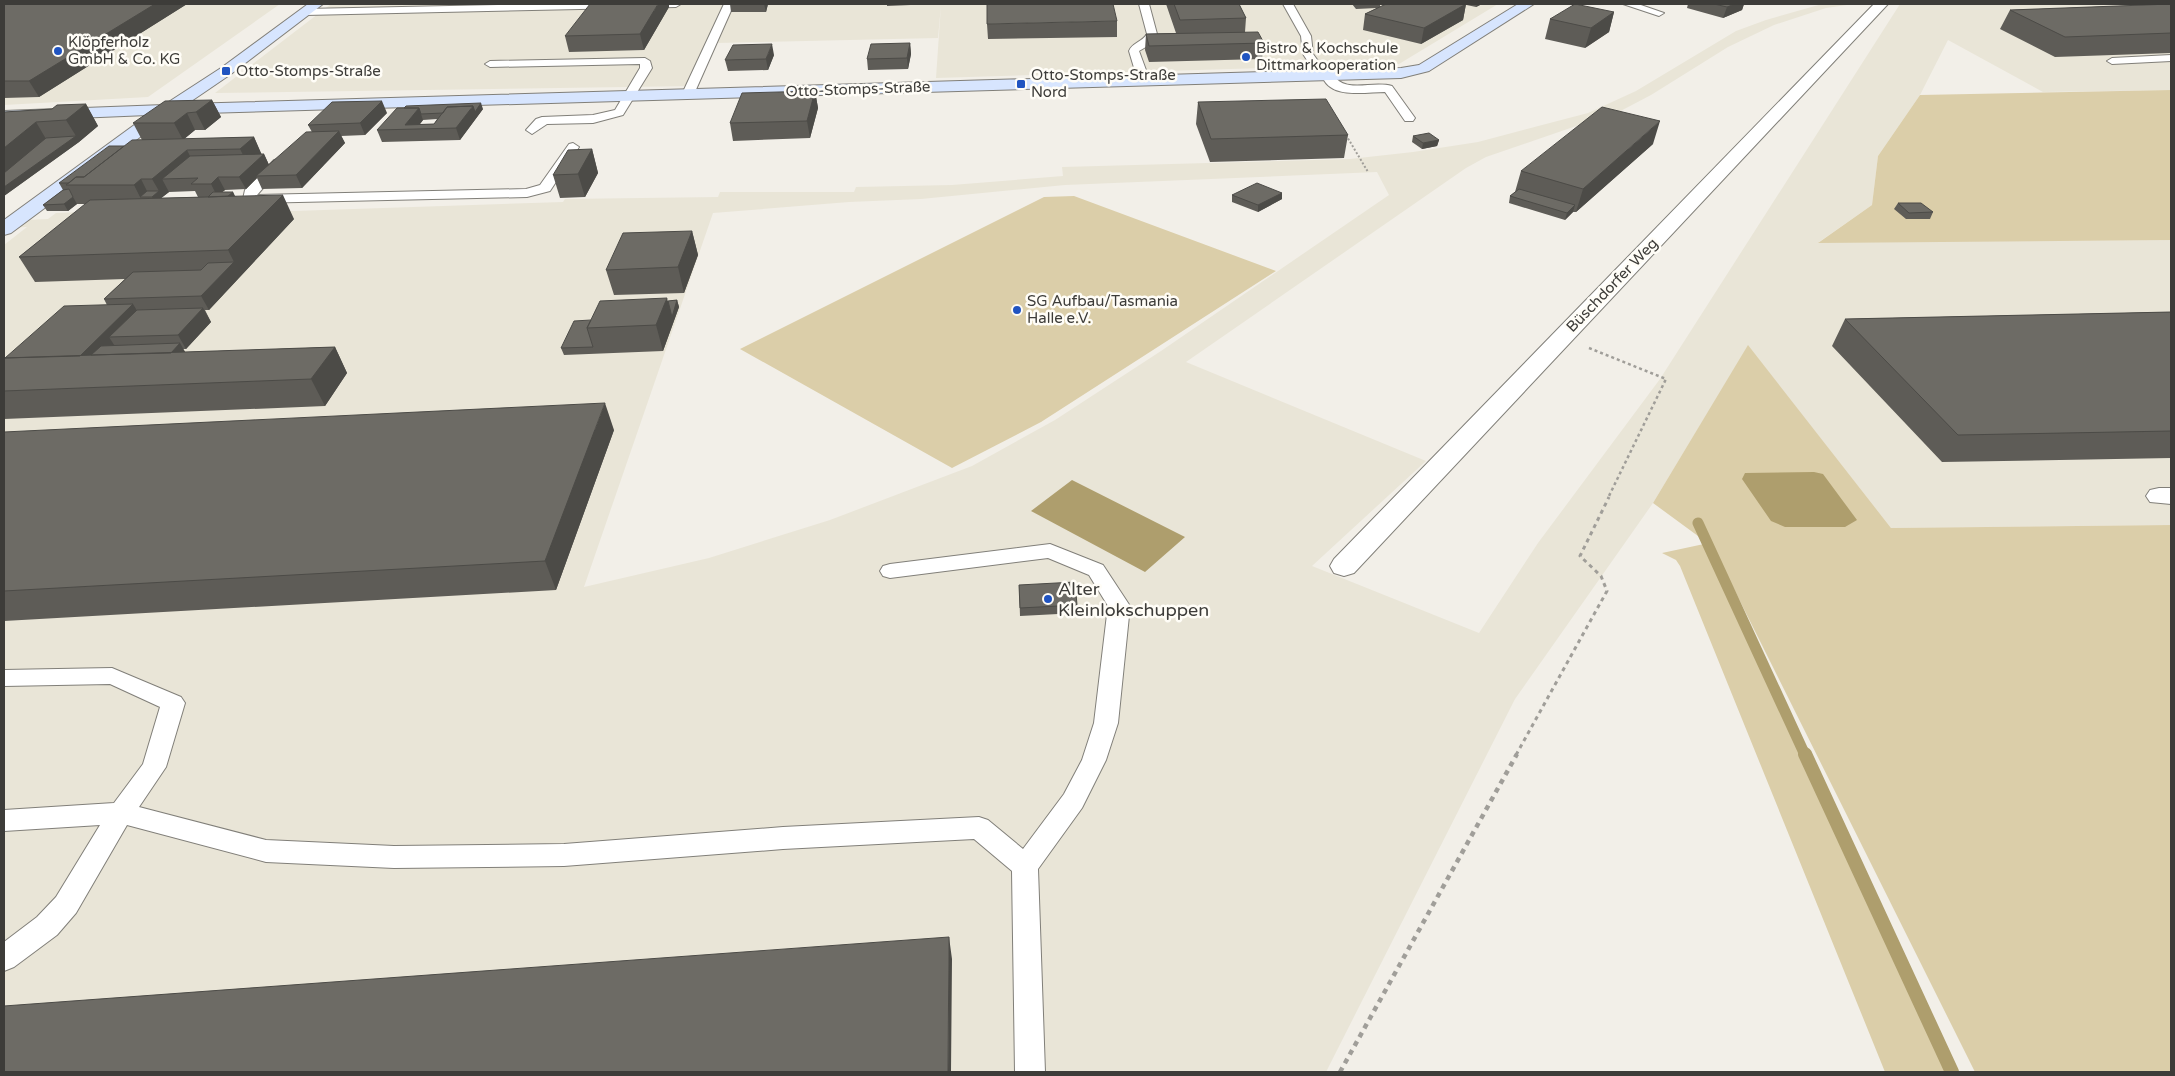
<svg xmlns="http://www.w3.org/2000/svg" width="2175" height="1076" font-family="'Varela Round',sans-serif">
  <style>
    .built { fill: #e9e5d7; fill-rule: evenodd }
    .green { fill: #dbcea9 }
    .water { fill: #ae9e6d }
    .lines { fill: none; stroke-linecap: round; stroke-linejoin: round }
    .stream-far1 { stroke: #ae9e6d; stroke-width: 11 }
    .stream { stroke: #ae9e6d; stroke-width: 14 }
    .lane-casing { stroke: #817f79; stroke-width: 2 }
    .street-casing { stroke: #817f79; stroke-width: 2 }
    .secondary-casing { stroke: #817f79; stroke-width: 2 }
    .path-far3 { stroke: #a09e99; stroke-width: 2; stroke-dasharray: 2 2; stroke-linecap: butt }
    .path-far2 { stroke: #a09e99; stroke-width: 2.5; stroke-dasharray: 3 3; stroke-linecap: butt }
    .path-far1 { stroke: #a09e99; stroke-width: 3; stroke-dasharray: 4 4; stroke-linecap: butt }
    .path { stroke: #a09e99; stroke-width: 4.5; stroke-dasharray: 5 5; stroke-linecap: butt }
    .lane { fill: #fff; fill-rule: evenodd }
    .street { fill: #fff; fill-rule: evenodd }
    .secondary { fill: #d7e5fe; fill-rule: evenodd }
    .wall { fill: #5e5c57; fill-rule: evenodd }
    .shaded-wall { fill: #4c4b47 }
    .building { fill: #6d6b65; stroke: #4c4b47 }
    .poi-dot { fill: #2054c1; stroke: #fffdf7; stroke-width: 2 }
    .labels { text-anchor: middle; stroke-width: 5; stroke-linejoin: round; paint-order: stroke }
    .far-poi-label { font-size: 15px; fill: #3d3c39; stroke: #fffdf7; text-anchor: start }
    .far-street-label { font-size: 15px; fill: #3d3c39; stroke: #fffdf7 }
    .poi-label { font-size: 18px; fill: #3d3c39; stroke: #fffdf7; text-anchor: start }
  </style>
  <rect width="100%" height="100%" fill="#f2efe8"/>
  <!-- built -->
  <path class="built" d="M4,4H280L148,97L4,105Z
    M331,4H1498L1399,64L936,78L941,5L938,38L716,43L695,86L215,93Z
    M1822,4H1854L1826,8L1774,25L1728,47L1651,95L1611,116L1582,124L1486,157L1466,168L1186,362L1426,461L1312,566L1479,633L1538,543L1660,379L1900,4H2171V90L2043,92L1948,40L1920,95L1878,156L1872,205L1819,242L2171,240V525L1891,528L1748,346L1653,503L1515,699L1326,1072H4V245L27,227L4,228V221L48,219L56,213L227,207L294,211L563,202L565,199L718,197L720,192H854L856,187L952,185L1063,176L1062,167L1350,159L1413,152L1478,142L1588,113L1636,91L1736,31L1766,20ZM1377,172L1389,195L1161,351L1055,420L972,466L830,520L709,558L584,587L713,213L849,202L921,199L1065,185Z"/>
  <!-- green -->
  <path class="green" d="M2171,90V240L1818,243L1872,205L1878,156L1920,95Z
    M1074,196L1276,271L1041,422L952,468L740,349L1044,197Z
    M1748,345L1891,528L2171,525V1072H1975L1713,547L1653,503Z
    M1704,544L1957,1072H1885L1680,566L1676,560L1662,553Z"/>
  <!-- water -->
  <path class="water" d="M1814,472L1823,474L1857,520L1845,527H1785L1771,521L1742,479L1745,473Z
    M1072,480L1185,537L1145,572L1031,511Z"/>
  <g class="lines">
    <!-- stream-far1 -->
    <path class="stream-far1" d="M1698,523L1805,755"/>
    <!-- stream -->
    <path class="stream" d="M1805,754L1952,1072"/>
    <defs>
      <path id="lane" d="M550,4H681L676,7L305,15L300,12L305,9Z
        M724,4H734L694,94L688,97L684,96L682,94Z
        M1139,4H1149L1157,34L1151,44L1139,51L1150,81L1144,84L1138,81L1129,51C1132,43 1142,42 1147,34Z
        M1283,4H1293L1311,36L1313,54L1326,72L1332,73C1344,95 1371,80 1392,86L1415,118L1413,121H1405L1385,92C1366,92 1332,99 1323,78L1318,77L1303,54L1301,36Z
        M1623,4H1638L1664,13L1659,16Z
        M2171,55V61L2112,64L2107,61L2112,58Z
        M645,58L650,61L652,68L623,115L593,123L547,124L532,134L526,130L536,119L542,117L593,115L615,110L640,68V64L490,67L485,64L490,61Z
        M573,143L579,147L550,191L527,197L250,203L243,199L245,190L274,160L279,159L285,163L257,195L526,189L540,185L569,144Z
        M1050,544L1103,565L1130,606L1118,723L1106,760L1082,808L1038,869L1045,1072H1015L1012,871L974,839L783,849L564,866L394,868L266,862L127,825L76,913L57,935L14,967L4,971V942L37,917L56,897L100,825L4,831V810L114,803L143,764L160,707L110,684L4,686V670L112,668L181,697L185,703L166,767L139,807L266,840L394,846L564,844L783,827L979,817L988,820L1023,849L1064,794L1082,760L1094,723L1108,606L1089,575L1048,558L890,578L883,576L880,571L883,566L890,564Z"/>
      <path id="street" d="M1874,4H1888L1354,573L1344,576L1334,573L1330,566L1334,559Z
        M2159,488H2171V504L2150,502L2146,496L2150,490Z"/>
      <path id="secondary" d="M308,4H323L231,74L187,104L1401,68L1419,65L1518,4H1534L1429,71L1401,78L171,114L11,233L4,235V220L148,115L4,121V111L164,105L221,68Z"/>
    </defs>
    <!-- lane casing -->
    <use href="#lane" class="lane-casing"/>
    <!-- street casing -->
    <use href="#street" class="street-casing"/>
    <!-- secondary casing -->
    <use href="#secondary" class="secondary-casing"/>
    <!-- path-far3 -->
    <path class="path-far3" d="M1346,135L1368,172"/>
    <!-- path-far2 -->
    <path class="path-far2" d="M1589,348L1666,379L1608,498"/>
    <!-- path-far1 -->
    <path class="path-far1" d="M1516,755L1607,591L1601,576L1580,556L1609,497"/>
    <!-- path -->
    <path class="path" d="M1340,1072L1517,754"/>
    <!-- lane -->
    <use href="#lane" class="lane"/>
    <!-- street -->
    <use href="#street" class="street"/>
    <!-- secondary -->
    <use href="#secondary" class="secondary"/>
  </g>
  <!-- wall -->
  <path class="wall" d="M4,4H187L39,97L4,98Z
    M730,4H768L766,12H731Z
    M887,4H934L887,6Z
    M1166,4H1239L1246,18L1245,32L1264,43L1262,59L1149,62L1145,50L1146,34L1176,33Z
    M1352,4H1380V7L1466,4L1463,20L1421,44L1363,30L1365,14L1377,8L1356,9Z
    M1462,4H1482L1476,7Z
    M1688,4H1744L1742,10L1723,18L1687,8Z
    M2171,4V53L2055,57L2000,29L2010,10Z
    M669,7L644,50L569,52L565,36Z
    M1614,12L1609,32L1585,48L1545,39L1550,19Z
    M1117,21V37L988,39L987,24Z
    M910,43L911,54L908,69L868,70L867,59Z
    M774,55L768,70L728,71L725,60Z
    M815,91L818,108L810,138L733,141L730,123Z
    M212,100L221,117L205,130H195L184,139L254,137L261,154H264L269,165L312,132L308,125L387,113L365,135L341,136L345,143L302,188L262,189L257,178L246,189L225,190L222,192H233L235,196L294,219L209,310H205L211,322L186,349H183L185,352L335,347L347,373L325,406L4,419V358L107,305L104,299L125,279L35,282L19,257L86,204H77L68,211H47L43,205L63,190L59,183L124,146L142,140L133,123ZM195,191L198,197L161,198L169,192Z
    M1198,102L1348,135L1344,158L1210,162L1196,124Z
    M86,104L98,126L79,142L4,196V112L52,109Z
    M404,108L483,109L460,140L382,142L377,130ZM437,119L434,124H420L423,120Z
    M1413,136L1439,140L1437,146L1422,149L1412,142Z
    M1653,144L1576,212H1573L1565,220L1509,203L1510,196L1515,192L1521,171Z
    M592,149L598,173L585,197L560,198L553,175Z
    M1282,193V199L1258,212L1232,202V195Z
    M1898,203L1933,212L1930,219H1906L1894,209Z
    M692,231L698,255L684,293L614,295L606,270Z
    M677,300L679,307L663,351L564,355L561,348L591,320L668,301Z
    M2171,312V458L1942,462L1832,346L1845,319Z
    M614,430L556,590L4,621V432Z
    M1019,585L1077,605V613L1020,616Z"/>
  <!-- shaded-wall -->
  <path class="shaded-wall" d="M155,4H187L39,97L29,81Z
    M658,4H669V7L644,50L640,34Z
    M764,4H768L766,12Z
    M1466,4L1463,20L1421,44L1424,28Z
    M1477,4H1482L1476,7Z
    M1735,4H1744L1742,10L1723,18L1727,7Z
    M1614,12L1609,32L1585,48L1591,28Z
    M910,43L911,54L908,69L907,58Z
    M772,44L774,55L768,70L766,59Z
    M815,91L818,108L810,138L807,121Z
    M212,100L221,117L205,130L196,112Z
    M382,101L387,113L365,135L360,123Z
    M481,103L483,109L460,140L456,128L473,106Z
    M86,104L98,126L79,142L4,196V187L76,136L66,120Z
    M419,108L423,120L416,129L405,125Z
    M187,113L195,130L183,140L174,123Z
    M1660,121L1653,144L1576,212L1583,189Z
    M36,122L49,144L4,182V148Z
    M339,131L345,143L302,188L296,175Z
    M254,137L262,155L249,167L240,149Z
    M1439,140L1437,146L1422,149L1423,143Z
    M592,149L598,173L585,197L578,174Z
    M187,150L196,168L162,179L169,192L155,203L152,197L159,191L152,179Z
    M264,154L270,167L256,176L257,178L246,189L239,177Z
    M218,177L225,190L217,196L211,184Z
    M141,179L150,197H140L134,185Z
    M233,192L236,199L224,200Z
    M1282,193V199L1258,212V205Z
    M283,195L294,219L209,310L201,296L234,262L228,250Z
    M73,197L77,204L68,211L64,204Z
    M1575,205L1573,212L1565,220L1567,213Z
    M692,231L698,255L684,293L678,267Z
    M667,298L672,317L677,300L679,307L663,351L656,325Z
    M133,304L145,324L109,337L118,351L76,359Z
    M203,308L211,322L186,349L178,335Z
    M180,343L188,357L161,363Z
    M335,347L347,373L325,406L311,379Z
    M605,403L614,430L556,590L545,561Z
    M949,937L952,959L951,1072H948Z"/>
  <!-- building -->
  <path class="building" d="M4,4H155L29,81H4Z
    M590,4H658L640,34L565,36Z
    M987,4H1113L1117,21L987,24Z
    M1174,4H1239L1246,18L1180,20Z
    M1386,4H1466L1424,28L1365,14Z
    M1575,4L1614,12L1591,28L1550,19Z
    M1714,4H1735L1727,7Z
    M2171,4V33L2065,37L2010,10Z
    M1258,32L1264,43L1149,46L1146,34Z
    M910,43L907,58L867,59L871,44Z
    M772,44L766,59L725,60L733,45Z
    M815,91L807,121L730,123L742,93Z
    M1326,99L1348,135L1211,139L1198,102Z
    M212,100L196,112L187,113L174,123H133L165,101Z
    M382,101L360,123L308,125L332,102Z
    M481,103L475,112L473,106L447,107L443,113L421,114L419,108H404L406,106Z
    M86,104L66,120L36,122L4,148V112L52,109L57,105Z
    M473,106L456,128L377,130L397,108H419L405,125L434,124L447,107Z
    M1602,107L1660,121L1583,189L1521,171Z
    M339,131L296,175L256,176L306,132Z
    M1429,133L1439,140L1423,143L1413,136Z
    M76,136L4,187V173L46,138Z
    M254,137L240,149L187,150L152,179H141L134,185H66L76,177H84L132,140Z
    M109,146H124L84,177H76L69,183H59Z
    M592,149L578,174L553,175L568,150Z
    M264,154L239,177H218L211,184H191L198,178L162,179L190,156Z
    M1257,183L1282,193L1258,205L1232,195Z
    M69,189L73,197L64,204L43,205L63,190Z
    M1519,189L1575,205L1567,213L1510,196Z
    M147,191H159L152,197H140Z
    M213,192H233L228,196L208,197Z
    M283,195L228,250L19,257L90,200Z
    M1898,203H1921L1933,212L1909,213Z
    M692,231L678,267L606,270L623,233Z
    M234,262L201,296L104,299L133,272L201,270L208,263Z
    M667,298L656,325L587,328L600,301Z
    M677,300L672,317L668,301Z
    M133,304L80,356L5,358L64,306Z
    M203,308L178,335L109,337L137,310Z
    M2171,312V431L1958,435L1845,319Z
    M591,320L587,328L593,347L561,348L574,321Z
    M180,343L171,353L91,355L101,346Z
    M335,347L311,379L4,391V358Z
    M605,403L545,561L4,591V432Z
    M1075,582L1077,605L1020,608L1019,585Z
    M949,937L948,1072H4V1006Z"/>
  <!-- markers -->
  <g class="poi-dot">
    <circle cx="58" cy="51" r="5"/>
    <circle cx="1246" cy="57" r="5"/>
    <rect x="221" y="66" width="10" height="10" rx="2.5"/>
    <rect x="1016" y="79" width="10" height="10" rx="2.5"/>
    <circle cx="1017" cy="310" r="5"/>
    <circle cx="1048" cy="599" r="5"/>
  </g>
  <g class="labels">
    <!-- far-poi labels -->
    <g class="far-poi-label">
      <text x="68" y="47">Klöpferholz<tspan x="68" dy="17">GmbH &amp; Co. KG</tspan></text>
      <text x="1256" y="53">Bistro &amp; Kochschule<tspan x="1256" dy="17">Dittmarkooperation</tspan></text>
      <text x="236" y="76">Otto-Stomps-Straße</text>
      <text x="1031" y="80">Otto-Stomps-Straße<tspan x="1031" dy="17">Nord</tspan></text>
      <text x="1027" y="306">SG Aufbau/Tasmania<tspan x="1027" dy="17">Halle e.V.</tspan></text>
    </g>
    <!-- far-street labels -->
    <g class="far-street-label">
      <text transform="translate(858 89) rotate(-2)" y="5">Otto-Stomps-Straße</text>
      <text transform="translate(1612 285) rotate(-46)" y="5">Büschdorfer Weg</text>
    </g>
    <!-- poi labels -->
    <g class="poi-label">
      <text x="1058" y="595">Alter<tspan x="1058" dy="21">Kleinlokschuppen</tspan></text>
    </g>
  </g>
  <!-- border -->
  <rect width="2175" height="1076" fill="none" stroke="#3d3c39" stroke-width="10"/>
</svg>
